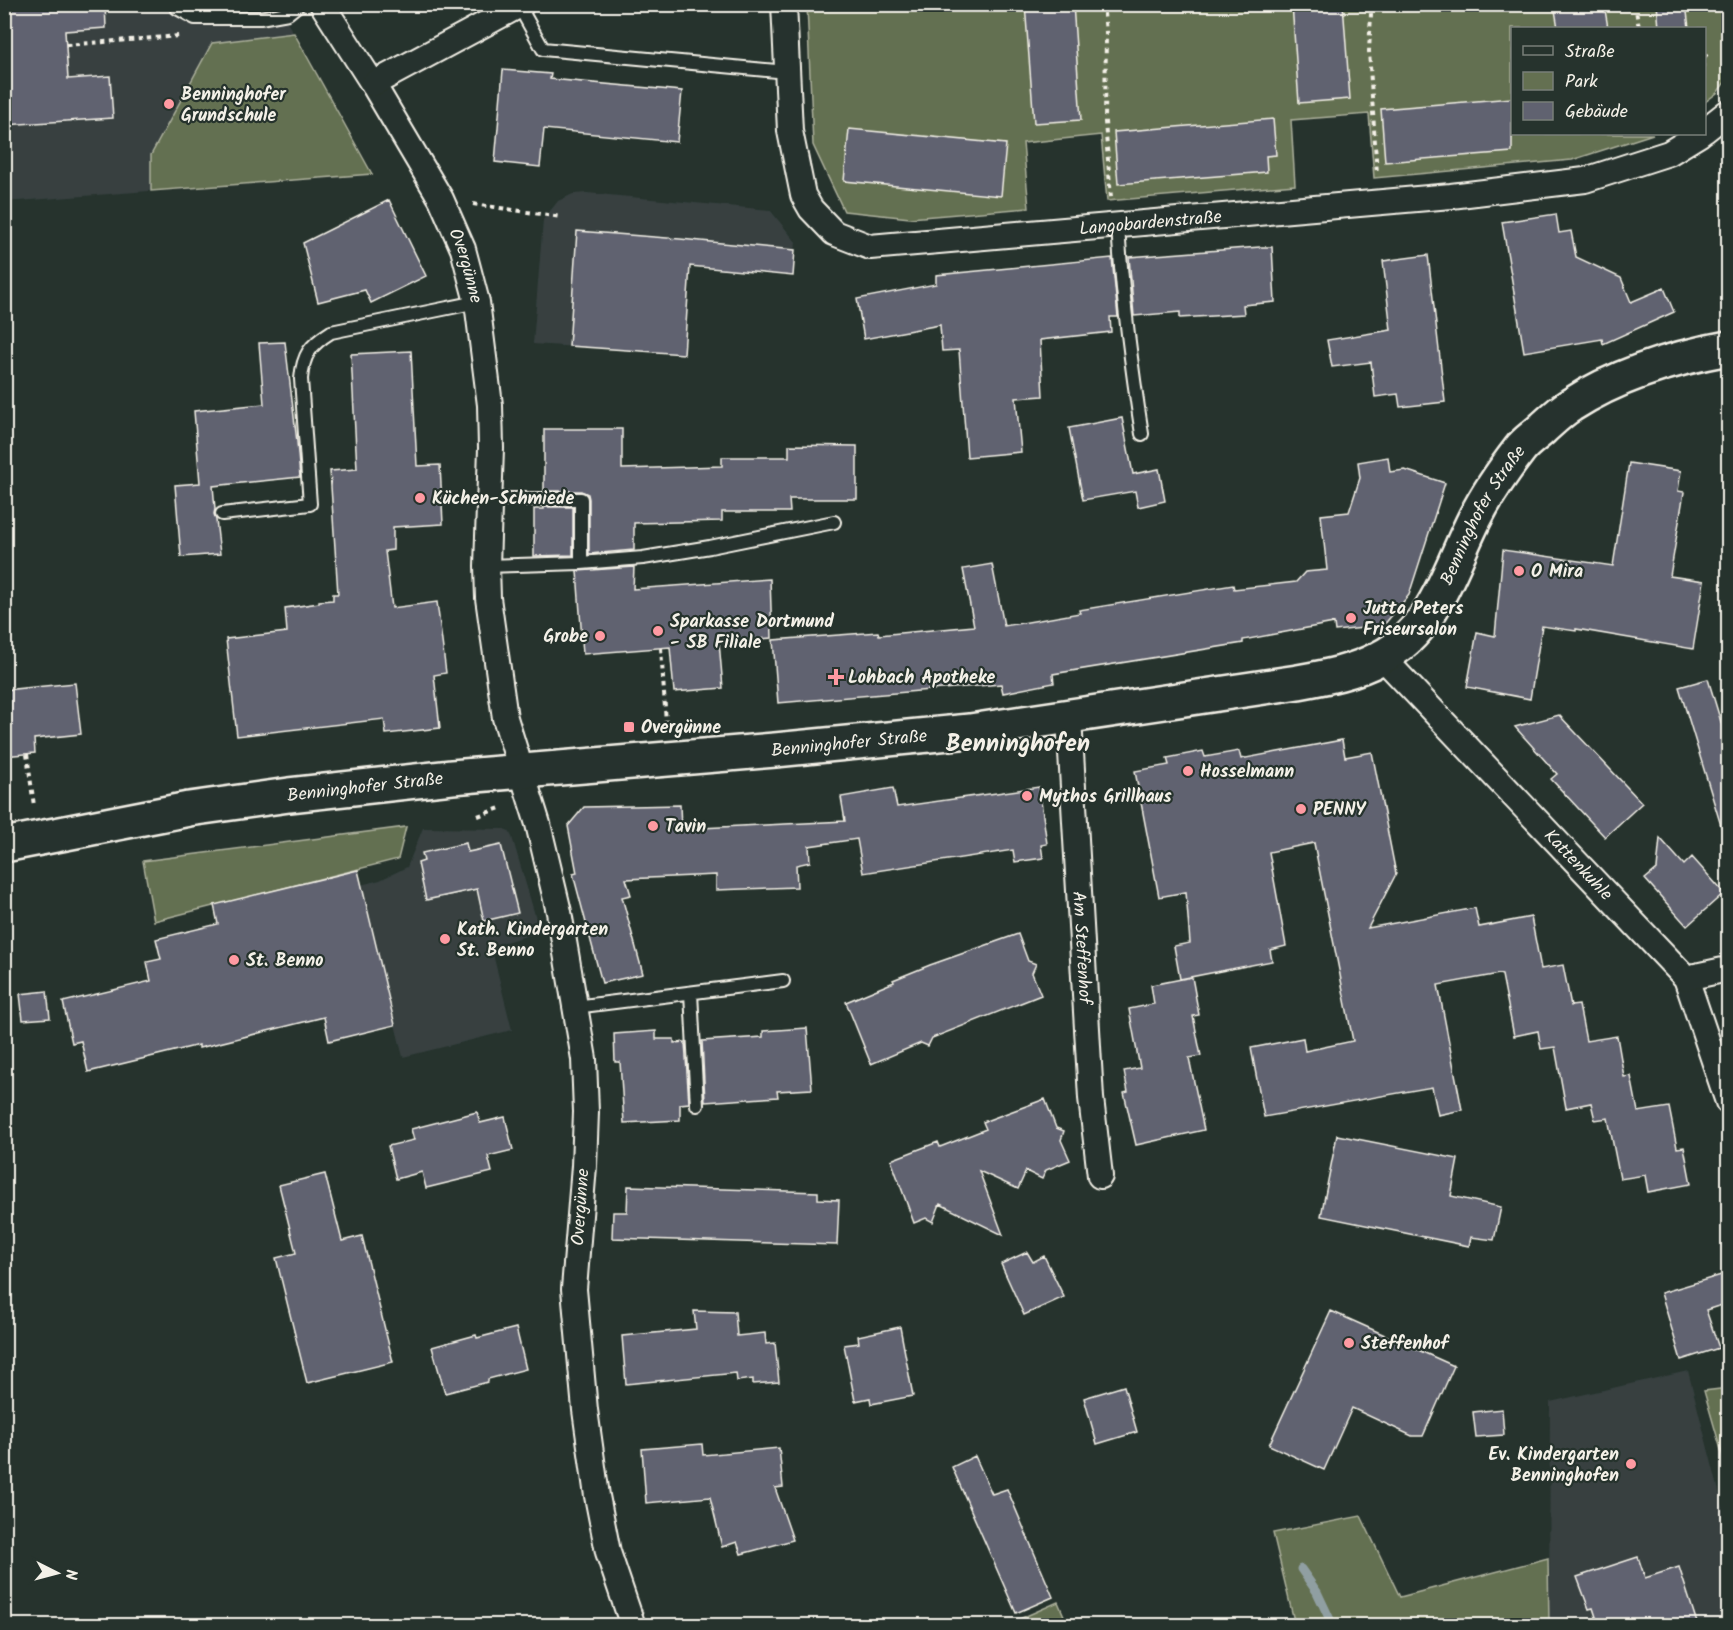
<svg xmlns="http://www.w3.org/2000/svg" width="1733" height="1630" font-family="Kalam,sans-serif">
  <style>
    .built { fill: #374141 }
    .green { fill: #647051; stroke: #acb09c; stroke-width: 1.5 }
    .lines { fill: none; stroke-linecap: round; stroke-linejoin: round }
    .stream { stroke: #909fa2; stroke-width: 9 }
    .building { fill: #606270; stroke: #f4f1e8; stroke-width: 1.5 }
    .lane-casing { stroke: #f4f1e8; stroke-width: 16 }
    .street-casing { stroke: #f4f1e8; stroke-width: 28 }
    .secondary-casing { stroke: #f4f1e8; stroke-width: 38 }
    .path { stroke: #f4f1e8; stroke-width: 4; stroke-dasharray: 4.5 4.5; stroke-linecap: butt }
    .lane { stroke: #26332d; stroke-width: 12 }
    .street { stroke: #26332d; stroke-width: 24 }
    .secondary { stroke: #26332d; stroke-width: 33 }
    .poi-dot { fill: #ff9aa2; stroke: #26332d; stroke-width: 2 }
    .labels { text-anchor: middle; stroke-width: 4.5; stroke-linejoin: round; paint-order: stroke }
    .poi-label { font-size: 18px; font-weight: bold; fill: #f4f1e8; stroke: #26332d; text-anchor: start }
    .street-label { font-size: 18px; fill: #f4f1e8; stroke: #26332d }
    .district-label { font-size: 24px; font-weight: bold; fill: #f4f1e8; stroke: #26332d }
  </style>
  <rect width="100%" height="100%" fill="#26332d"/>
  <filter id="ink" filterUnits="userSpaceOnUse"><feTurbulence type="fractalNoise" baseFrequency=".0167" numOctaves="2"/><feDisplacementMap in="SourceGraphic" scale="12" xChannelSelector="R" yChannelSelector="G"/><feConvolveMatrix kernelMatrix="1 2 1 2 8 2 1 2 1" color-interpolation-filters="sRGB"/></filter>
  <g filter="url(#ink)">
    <!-- built -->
    <path class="built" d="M5,5H279L278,6L372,174L5,202Z
      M587,193L770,210L796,242L793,276L691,266L684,354L533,344L543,220L558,201L573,194Z
      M423,828L504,829L509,831L512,837L540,932L491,946L512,1030L403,1057L361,885L380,880L407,867Z
      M1688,1371L1728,1526V1625L1549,1626L1550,1402Z"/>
    <!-- green -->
    <path class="green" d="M807,5H1728V78L1717,93L1705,102L1704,28H1512V134H1653L1572,160L1374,178L1369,114L1291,120L1295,185L1107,201L1101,135L1023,143L1029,208L910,218L844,211L813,145Z
      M294,33L372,174L151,191V155L212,43Z
      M406,827L398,859L154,921L143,861Z
      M1728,1388V1474L1704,1391Z
      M1361,1516L1400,1597L1548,1558L1549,1625H1295L1273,1533Z
      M1058,1602L1068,1625H1006Z"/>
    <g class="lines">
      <!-- stream -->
      <path class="stream" d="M1301,1569L1317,1592L1333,1626"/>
    </g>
    <!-- building -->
    <path class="building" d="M4,4H105L106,28L65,31L68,79L110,76L113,118L4,125Z
      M1025,4H1073L1081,120L1034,123Z
      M1292,4H1343L1350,99L1299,103Z
      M1554,4H1604L1608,28H1558Z
      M1657,4H1686L1689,28H1659Z
      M503,70L551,74L550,79L682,91L677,142L544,129L540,167L495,162Z
      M1512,98V152L1385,162L1381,109Z
      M1273,119L1276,155L1266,156L1267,172L1118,184L1114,132Z
      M849,129L1006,144L1001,196L844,181Z
      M389,200L426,276L371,303L365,290L318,302L303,243Z
      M1556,214L1559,233L1571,231L1576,257L1621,278L1631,302L1664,288L1674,312L1603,344L1602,339L1524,352L1502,222Z
      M577,231L680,239L795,250L793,276L690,266L684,354L569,346Z
      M1260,247H1272L1275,302L1243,305L1244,314L1180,318V312L1134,316L1129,257Z
      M1428,255L1445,402L1400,407L1398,394L1375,397L1371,362L1332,367L1327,340L1391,330L1383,261Z
      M1112,258L1118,317H1110L1111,332L1040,340L1043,396L1016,398L1021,452L967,457L959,350L942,351L940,325L864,339L857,299L936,284V275Z
      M285,342L297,442L300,477L213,486L215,509L214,514L216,520L220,554L181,557L175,485L200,483L194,411L264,404L259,343Z
      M411,351L417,466L440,465L443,524L393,527V550L385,551L392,608L437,602L446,673L434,675L440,728L386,734L384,719L237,736L226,639L287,632L285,608L319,603V601L333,600V594H338L330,471L357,469L351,354Z
      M1122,418L1133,474L1159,469L1165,501L1138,507L1135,491L1083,500L1069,428Z
      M544,429H622V469L722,466V457H789V445L857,446V499H789L790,512H722V521L634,523V550L589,554V499L588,494L581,491H544Z
      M1388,457L1390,472L1405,470L1445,483L1409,595L1383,626L1335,631L1334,623L1243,640V643L1053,674L1054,683L1003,693L1001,684L778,703L773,640L878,632L879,635L974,626L963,569L992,564L1004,626L1080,613L1079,610L1233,585L1234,589L1296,582L1305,572L1327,570L1321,515L1349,512L1360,478L1358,462Z
      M1629,463L1681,471L1678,491L1684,492L1670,576L1704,581L1693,649L1576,629V631L1542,626L1530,699L1467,687L1477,632L1495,636L1503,550L1613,566Z
      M544,507H573V555L534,556V509H544Z
      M634,567L633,589L770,579L772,638L719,642L723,688L674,692L670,647L583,654L577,571Z
      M1708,679L1728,745V828L1722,829L1679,687Z
      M75,683L81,734L34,739L35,753L4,756V690Z
      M1559,715L1642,803L1605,837L1551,779L1557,774L1515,727Z
      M1342,740L1345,757L1372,752L1396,874L1368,928L1475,908L1479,927L1531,917L1541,969L1563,965L1571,1006L1579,1005L1586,1041L1617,1036L1624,1077L1631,1076L1638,1112L1669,1107L1677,1148L1684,1147L1691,1184L1648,1192L1645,1175L1620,1179L1608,1118L1595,1120L1591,1103L1566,1108L1555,1047L1541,1049L1538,1031L1514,1036L1502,975L1499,974L1438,985L1462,1110L1438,1115L1432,1087L1264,1117L1251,1048L1303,1038L1305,1051L1353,1041L1314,843L1269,852L1286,946L1270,950L1272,961L1180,979L1174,946L1190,943L1186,892L1159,897L1135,771L1169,765L1167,758L1203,751L1205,757L1239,751L1241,759Z
      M1039,787L1047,844L1041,845L1043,858L1015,862L1013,850L863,873L857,839L809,846L810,862L796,865L797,887L716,890V875L626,879L631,895L622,897L643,974L602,983L573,874L577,873L568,826L584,807L680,805L681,829L845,821L841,797L893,788L897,807Z
      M1660,838L1684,865L1692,857L1724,893L1687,926L1645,879L1657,869Z
      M466,843L468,852L501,845L518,913L484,921L477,889L426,900L418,863L424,861L422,853Z
      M358,870L395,1025L329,1041L324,1017L199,1048V1045L88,1072L81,1041L72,1043L63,1002L151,981L147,962L161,959L156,939L218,924L214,905Z
      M1018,934L1028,961L1036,964L1032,973L1041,995L932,1038L928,1046L921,1043L871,1064L846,1002L894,982L893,980L930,965Z
      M1192,977L1199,1015L1193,1016L1201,1056L1189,1058L1204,1130L1136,1145L1124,1093L1128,1092L1124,1071L1140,1068L1129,1009L1154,1004L1151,985Z
      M47,991L50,1018L23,1020L20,994Z
      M807,1028L812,1089L777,1091L778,1097L705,1102L702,1041L763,1037V1031Z
      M656,1031V1039H674V1043L685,1042L689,1103L680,1104V1120L624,1123L620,1062H615L614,1034Z
      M1045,1099L1056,1128L1064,1131L1061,1140L1070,1160L1046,1170L1042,1179L1026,1171L1018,1189L979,1171L1003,1235L940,1204L933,1222L926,1218L914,1223L891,1160L938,1142L940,1147L986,1129L983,1122Z
      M477,1112L480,1123L505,1117L513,1150L488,1156L492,1172L426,1188L422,1172L396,1179L388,1146L414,1140L411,1129Z
      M1337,1135L1458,1159L1451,1196L1501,1207L1494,1240L1471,1237L1469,1246L1321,1216Z
      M325,1174L342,1241L362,1236L393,1362L307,1383L276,1258L296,1253L279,1185Z
      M628,1186L818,1192V1199L839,1200L837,1245L612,1238L613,1212H627Z
      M1027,1252L1033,1262L1044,1256L1064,1297L1024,1315L1001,1264Z
      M1728,1273V1303L1706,1310L1719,1348L1681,1360L1661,1293Z
      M694,1311L735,1312L737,1336L765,1333L766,1344L775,1343L779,1382L753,1384V1379L737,1381L736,1373L626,1384L622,1336L696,1329Z
      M1331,1311L1454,1366L1423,1436H1412L1352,1408L1324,1470L1269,1445Z
      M900,1327L913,1396L871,1404L870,1398L855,1401L844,1345L859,1343L858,1336Z
      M516,1328L526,1369L488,1379V1382L445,1393L432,1347L476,1335L477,1338Z
      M1124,1386L1137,1432L1097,1444L1084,1398Z
      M1502,1409L1504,1435L1476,1437L1473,1412Z
      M702,1444L703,1455L779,1448L783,1487L775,1488L793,1540L741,1554L737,1542L722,1547L710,1497L646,1503L642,1449Z
      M975,1456L992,1494L1007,1489L1053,1597L1016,1613L952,1467Z
      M1638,1557L1645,1578L1679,1567L1698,1626H1599L1593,1608L1589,1609L1577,1577Z"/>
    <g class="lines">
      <defs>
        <path id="lane" d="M174,4L177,8L195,18H260L288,13L299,4
          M519,6L543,49L787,72
          M1118,225C1122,295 1131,364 1142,434
          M489,499H581V563L643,558L710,547L834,522
          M222,514L310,504L301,379C303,355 310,345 331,332L477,302
          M487,566L581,563
          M691,993L697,1105
          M575,1007L783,981"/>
        <g id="street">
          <path id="s1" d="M322,4L373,84L441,199L463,249L477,302L490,405L491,448L487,566L488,598L505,718L538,824L559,912L584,1059L586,1112L584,1166L574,1289L585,1410L597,1496L608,1552L633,1626"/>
          <path id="s2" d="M784,4L790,131L803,195L811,209L834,233L870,247L1451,196L1585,180L1669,153L1700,134"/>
          <path d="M373,84L522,4"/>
          <path d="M1704,131L1728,112"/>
          <path id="s3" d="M1382,657L1686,978L1728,1102"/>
          <path id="s4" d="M1069,718L1091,1098L1100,1176"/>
          <path d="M1686,978L1728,969"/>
        </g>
        <g id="secondary">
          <path id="s5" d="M4,845L189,809L289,795L452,777L775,750L970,731L1298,682C1326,677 1354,672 1380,658C1435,630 1449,569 1475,518C1487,494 1503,471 1520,449C1526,441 1536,435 1543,428C1552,420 1561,411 1571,405C1619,374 1673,358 1728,348"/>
        </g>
      </defs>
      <!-- lane casing -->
      <use href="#lane" class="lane-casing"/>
      <!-- street casing -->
      <use href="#street" class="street-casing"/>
      <!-- secondary casing -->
      <use href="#secondary" class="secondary-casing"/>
      <!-- path -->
      <path class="path" d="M1103,4L1106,32L1105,122L1111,198
        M1369,4L1371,14L1369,51L1377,174
        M1635,4L1639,28
        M66,45L179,36
        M1704,57L1707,54
        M473,204L561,217
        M661,648L666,723
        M27,754L34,806
        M478,816L500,808"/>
      <!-- lane -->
      <use href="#lane" class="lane"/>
      <!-- street -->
      <use href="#street" class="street"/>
      <!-- secondary -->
      <use href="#secondary" class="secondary"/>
    </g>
  </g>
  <!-- markers -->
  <g class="poi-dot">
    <circle cx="169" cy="104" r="6"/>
    <circle cx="420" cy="498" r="6"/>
    <circle cx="1519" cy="571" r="6"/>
    <circle cx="1351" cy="618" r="6"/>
    <circle cx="658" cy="631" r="6"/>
    <circle cx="600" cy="636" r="6"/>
    <path d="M833 668h6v6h6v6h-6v6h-6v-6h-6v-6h6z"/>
    <rect x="623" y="721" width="12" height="12" rx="3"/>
    <circle cx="1188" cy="771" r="6"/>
    <circle cx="1027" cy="796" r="6"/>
    <circle cx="1301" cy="809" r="6"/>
    <circle cx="653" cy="826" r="6"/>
    <circle cx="445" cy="939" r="6"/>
    <circle cx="234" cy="960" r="6"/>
    <circle cx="1349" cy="1343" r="6"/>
    <circle cx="1631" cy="1464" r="6"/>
  </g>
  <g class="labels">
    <!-- poi labels -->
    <g class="poi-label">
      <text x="181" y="100">Benninghofer<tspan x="181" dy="21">Grundschule</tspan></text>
      <text x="432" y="504">Küchen-Schmiede</text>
      <text x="1531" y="577">O Mira</text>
      <text x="1363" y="614">Jutta Peters<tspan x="1363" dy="21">Friseursalon</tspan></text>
      <text x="670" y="627">Sparkasse Dortmund<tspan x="670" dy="21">- SB Filiale</tspan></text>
      <text x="588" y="642" text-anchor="end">Grobe</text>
      <text x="848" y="683">Lohbach Apotheke</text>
      <text x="641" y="733">Overgünne</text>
      <text x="1200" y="777">Hosselmann</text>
      <text x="1039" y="802">Mythos Grillhaus</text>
      <text x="1313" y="815">PENNY</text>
      <text x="665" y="832">Tavin</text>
      <text x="457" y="935">Kath. Kindergarten<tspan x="457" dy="21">St. Benno</tspan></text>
      <text x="246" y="966">St. Benno</text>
      <text x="1361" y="1349">Steffenhof</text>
      <text x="1619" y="1460" text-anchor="end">Ev. Kindergarten<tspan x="1619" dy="21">Benninghofen</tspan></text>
    </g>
    <!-- street labels -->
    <g class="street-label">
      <text dy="6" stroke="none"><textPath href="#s2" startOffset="562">Langobardenstraße</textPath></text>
      <text dy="6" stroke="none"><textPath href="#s1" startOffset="300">Overgünne</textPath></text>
      <text dy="6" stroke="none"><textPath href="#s5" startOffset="1570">Benninghofer Straße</textPath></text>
      <text dy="6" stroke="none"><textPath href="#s5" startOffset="852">Benninghofer Straße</textPath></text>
      <text dy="6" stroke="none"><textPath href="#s5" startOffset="366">Benninghofer Straße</textPath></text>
      <text dy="6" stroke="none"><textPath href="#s3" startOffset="286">Kattenkuhle</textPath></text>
      <text dy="6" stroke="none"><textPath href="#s4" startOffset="230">Am Steffenhof</textPath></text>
      <text transform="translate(580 1207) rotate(-86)" y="6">Overgünne</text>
    </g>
    <!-- district labels -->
    <g class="district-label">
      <text x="1018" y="751">Benninghofen</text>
    </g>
  </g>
  <!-- margin -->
  <rect width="1733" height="1630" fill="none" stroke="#26332d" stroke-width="24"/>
  <rect x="12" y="12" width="1709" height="1606" fill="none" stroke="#f4f1e8" stroke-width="2" filter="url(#ink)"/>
  <!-- legend -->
  <rect x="1511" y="27" width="195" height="108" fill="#26332d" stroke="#787f78" stroke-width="1.5"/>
  <rect x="1523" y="46" width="30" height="9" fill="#26332d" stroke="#787f78" stroke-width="1.5"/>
  <text x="1565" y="57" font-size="18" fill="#f4f1e8">Straße</text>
  <rect x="1523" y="72" width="30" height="18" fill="#647051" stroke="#787f78" stroke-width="1.5"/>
  <text x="1565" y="87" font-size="18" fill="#f4f1e8">Park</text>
  <rect x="1523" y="102" width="30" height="18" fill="#606270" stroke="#787f78" stroke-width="1.5"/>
  <text x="1565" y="117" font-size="18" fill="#f4f1e8">Gebäude</text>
  <!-- north arrow -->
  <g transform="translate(57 1573) rotate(96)" stroke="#26332d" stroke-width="4.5" paint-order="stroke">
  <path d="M0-4.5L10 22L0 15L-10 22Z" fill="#f4f1e8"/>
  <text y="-9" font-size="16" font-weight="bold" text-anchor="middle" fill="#f4f1e8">N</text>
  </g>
</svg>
